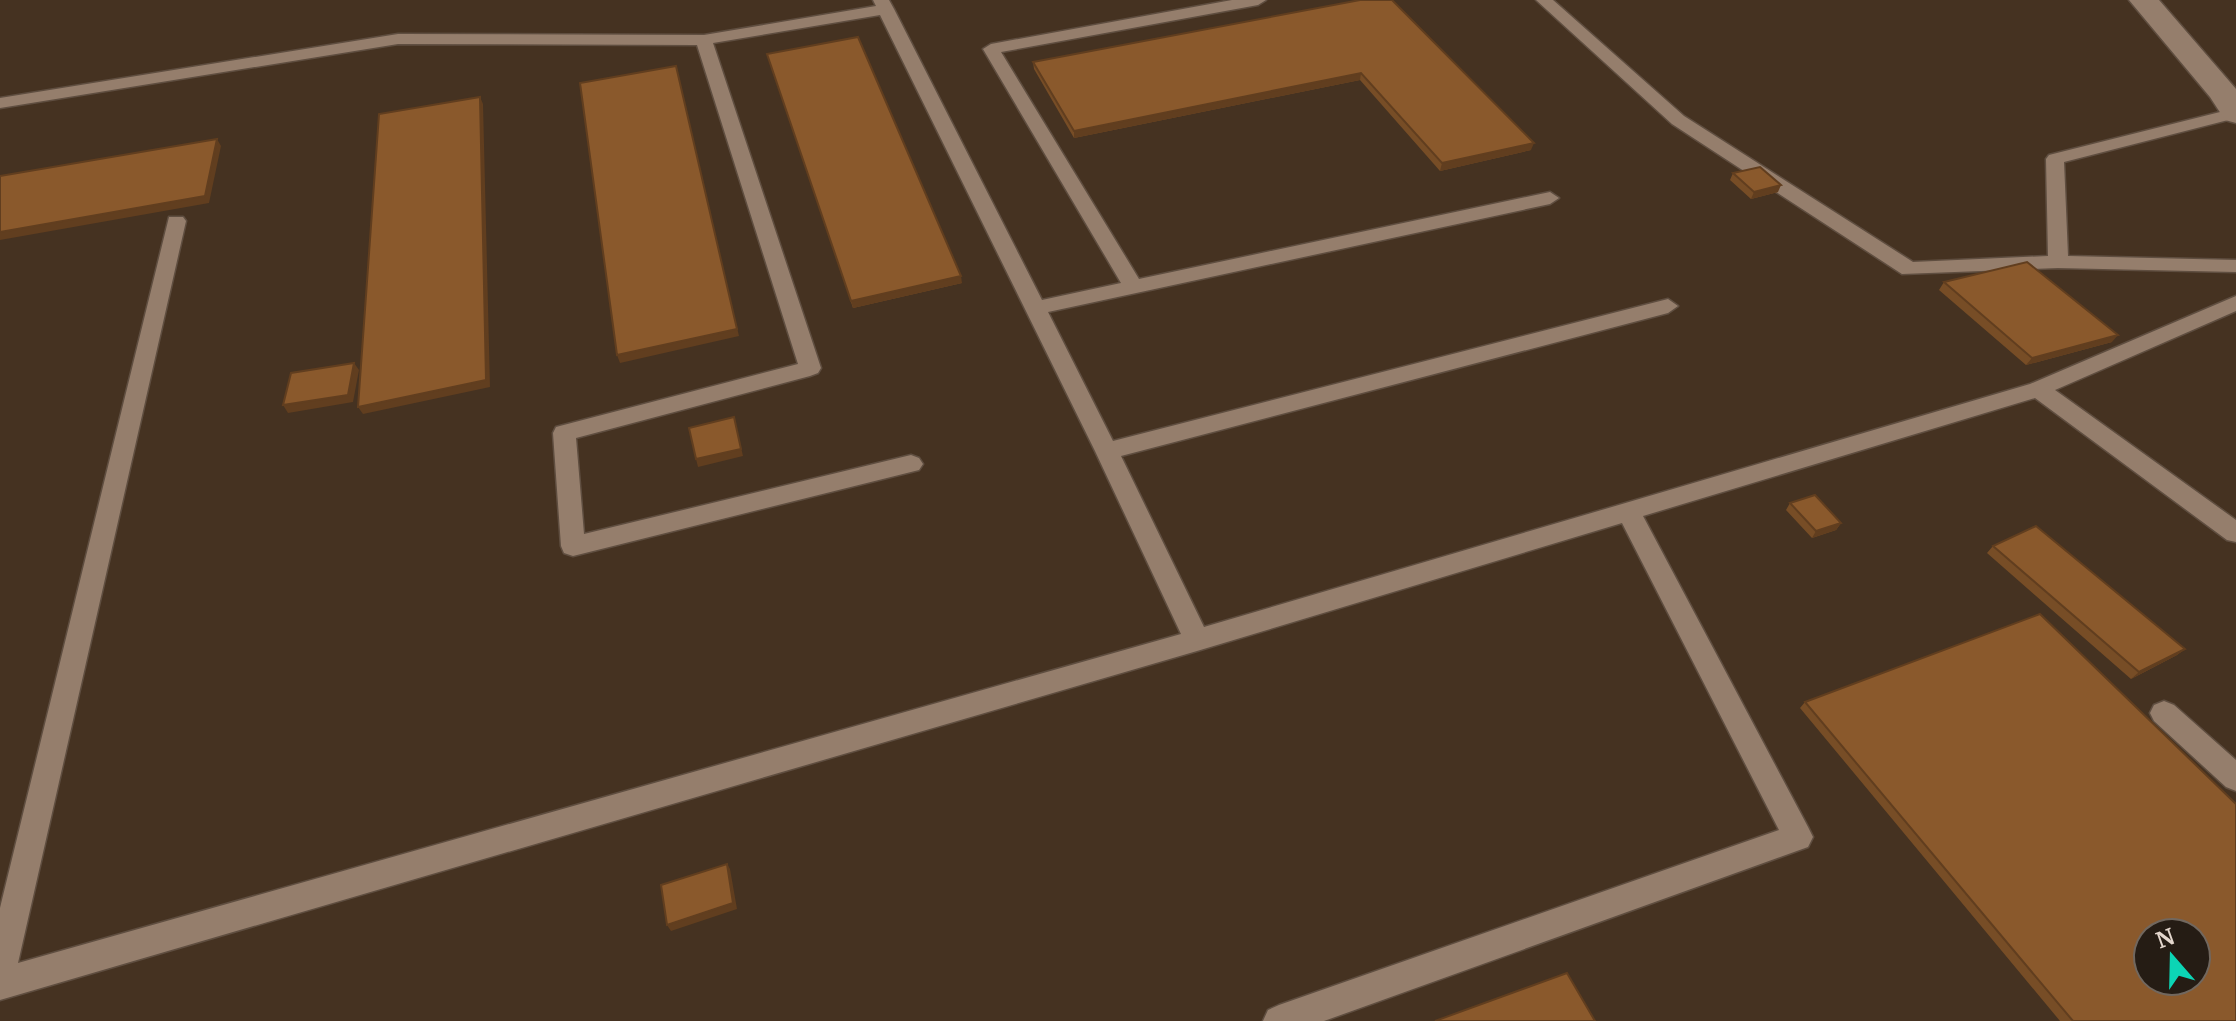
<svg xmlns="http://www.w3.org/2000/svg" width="2236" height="1021" font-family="Merriweather,serif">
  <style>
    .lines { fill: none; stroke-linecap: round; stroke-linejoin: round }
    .service-casing { stroke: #5f4e40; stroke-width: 3 }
    .minor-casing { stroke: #5f4e40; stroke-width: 3 }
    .service { fill: #957e6c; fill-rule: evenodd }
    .minor { fill: #957e6c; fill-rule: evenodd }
    .wall { fill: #774d26 }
    .shaded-wall { fill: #613e1f }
    .building { fill: #8a592c; stroke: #613e1f; stroke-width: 2; fill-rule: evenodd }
  </style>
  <rect width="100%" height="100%" fill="#453221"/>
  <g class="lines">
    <defs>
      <path id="service" d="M873,0H889L894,9L1042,300L1121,283L983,49L991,44L1232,0H1266L1258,5L1001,52L1139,279L1550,192L1559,198L1550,204L1048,312L1113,441L1668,299L1678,306L1668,313L1121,456L1204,627L2030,384L2236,296V311L2055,390L2236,520V542L2227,540L2035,398L1643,516L1808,827L1813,837L1808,847L1324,1021H1263L1268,1010L1279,1005L1779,830L1622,523L1197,651L0,1000V908L169,217H183L186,221L18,963L1181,634L1095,451L880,15L713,43L821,368L818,373L810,376L576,438L584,534L911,455L919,458L923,464L919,470L573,556L564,553L561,546L553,433L556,427L798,364L697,45L398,44L0,108V98L398,34L704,35L876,6Z
        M1536,0H1553L1684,116L1913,262L2048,256L2046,159L2049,155L2236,108V118L2064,162L2068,256L2236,260V272L2058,268L1902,274L1672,124Z
        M2164,701L2174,705L2236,760V791L2226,787L2154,721L2150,713L2154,705Z"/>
      <path id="minor" d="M2129,0H2159L2236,89V123L2225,120L2210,97Z"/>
    </defs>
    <!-- service casing -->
    <use href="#service" class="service-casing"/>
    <!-- minor casing -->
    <use href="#minor" class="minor-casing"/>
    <!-- service -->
    <use href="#service" class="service"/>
    <!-- minor -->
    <use href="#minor" class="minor"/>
  </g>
  <!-- wall -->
  <path class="wall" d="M1360,0L1531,150L1440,171L1360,80L1074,138L1034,69L1033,62Z
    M767,54L962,283L853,308Z
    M1733,173L1778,192L1751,199L1730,180Z
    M1944,282L2112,342L2026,365L1939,290Z
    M1790,503L1841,523L1836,530L1812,538L1786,510Z
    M1993,546L2185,649L2177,655L2131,679L1987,553Z
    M1805,702L2236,1021H2060L1800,708Z"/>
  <!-- shaded-wall -->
  <path class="shaded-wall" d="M678,73L739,336L620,363L617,355Z
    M1361,73L1360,80L1074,138V131Z
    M480,97L483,104L490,387L363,414L358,407Z
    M217,139L221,146L209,203L0,240V232Z
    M1534,143L1531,150L1440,171L1442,163Z
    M1781,185L1778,192L1751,199L1754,192Z
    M961,276L962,283L853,308L851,301Z
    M2118,335L2112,342L2026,365L2032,358Z
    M354,363L359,370L353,402L288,413L283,405Z
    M734,417L743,456L698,467L696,459Z
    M1841,523L1836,530L1812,538L1816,531Z
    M2185,649L2177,655L2131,679L2139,672Z
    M727,864L730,869L737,909L671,931L667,925Z"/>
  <!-- building -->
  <path class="building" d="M1360,0H1392L1534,143L1442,163L1361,73L1074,131L1033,62Z
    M858,37L961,276L851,301L767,54Z
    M676,66L737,329L617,355L580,83Z
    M480,97L486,380L358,407L379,114Z
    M217,139L205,196L0,232V176Z
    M1760,167L1781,185L1754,192L1733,173Z
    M2027,262L2118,335L2032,358L1944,282Z
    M354,363L348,395L283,405L291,373Z
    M734,417L741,449L696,459L689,428Z
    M1815,495L1841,523L1816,531L1790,503Z
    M2036,526L2185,649L2139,672L1993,546Z
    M2040,614L2236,804V1021H2073L1805,702ZM2148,933H2196V981H2148Z
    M727,864L733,903L667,925L661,885Z
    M1567,973L1595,1021H1435Z"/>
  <!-- north arrow -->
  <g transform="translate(2172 957) rotate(340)"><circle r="38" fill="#251c14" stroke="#71675e" stroke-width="2"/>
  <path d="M0-6L14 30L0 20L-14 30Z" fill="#0cd5b5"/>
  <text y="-12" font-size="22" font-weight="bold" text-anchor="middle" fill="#e4d7cd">N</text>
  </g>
</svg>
